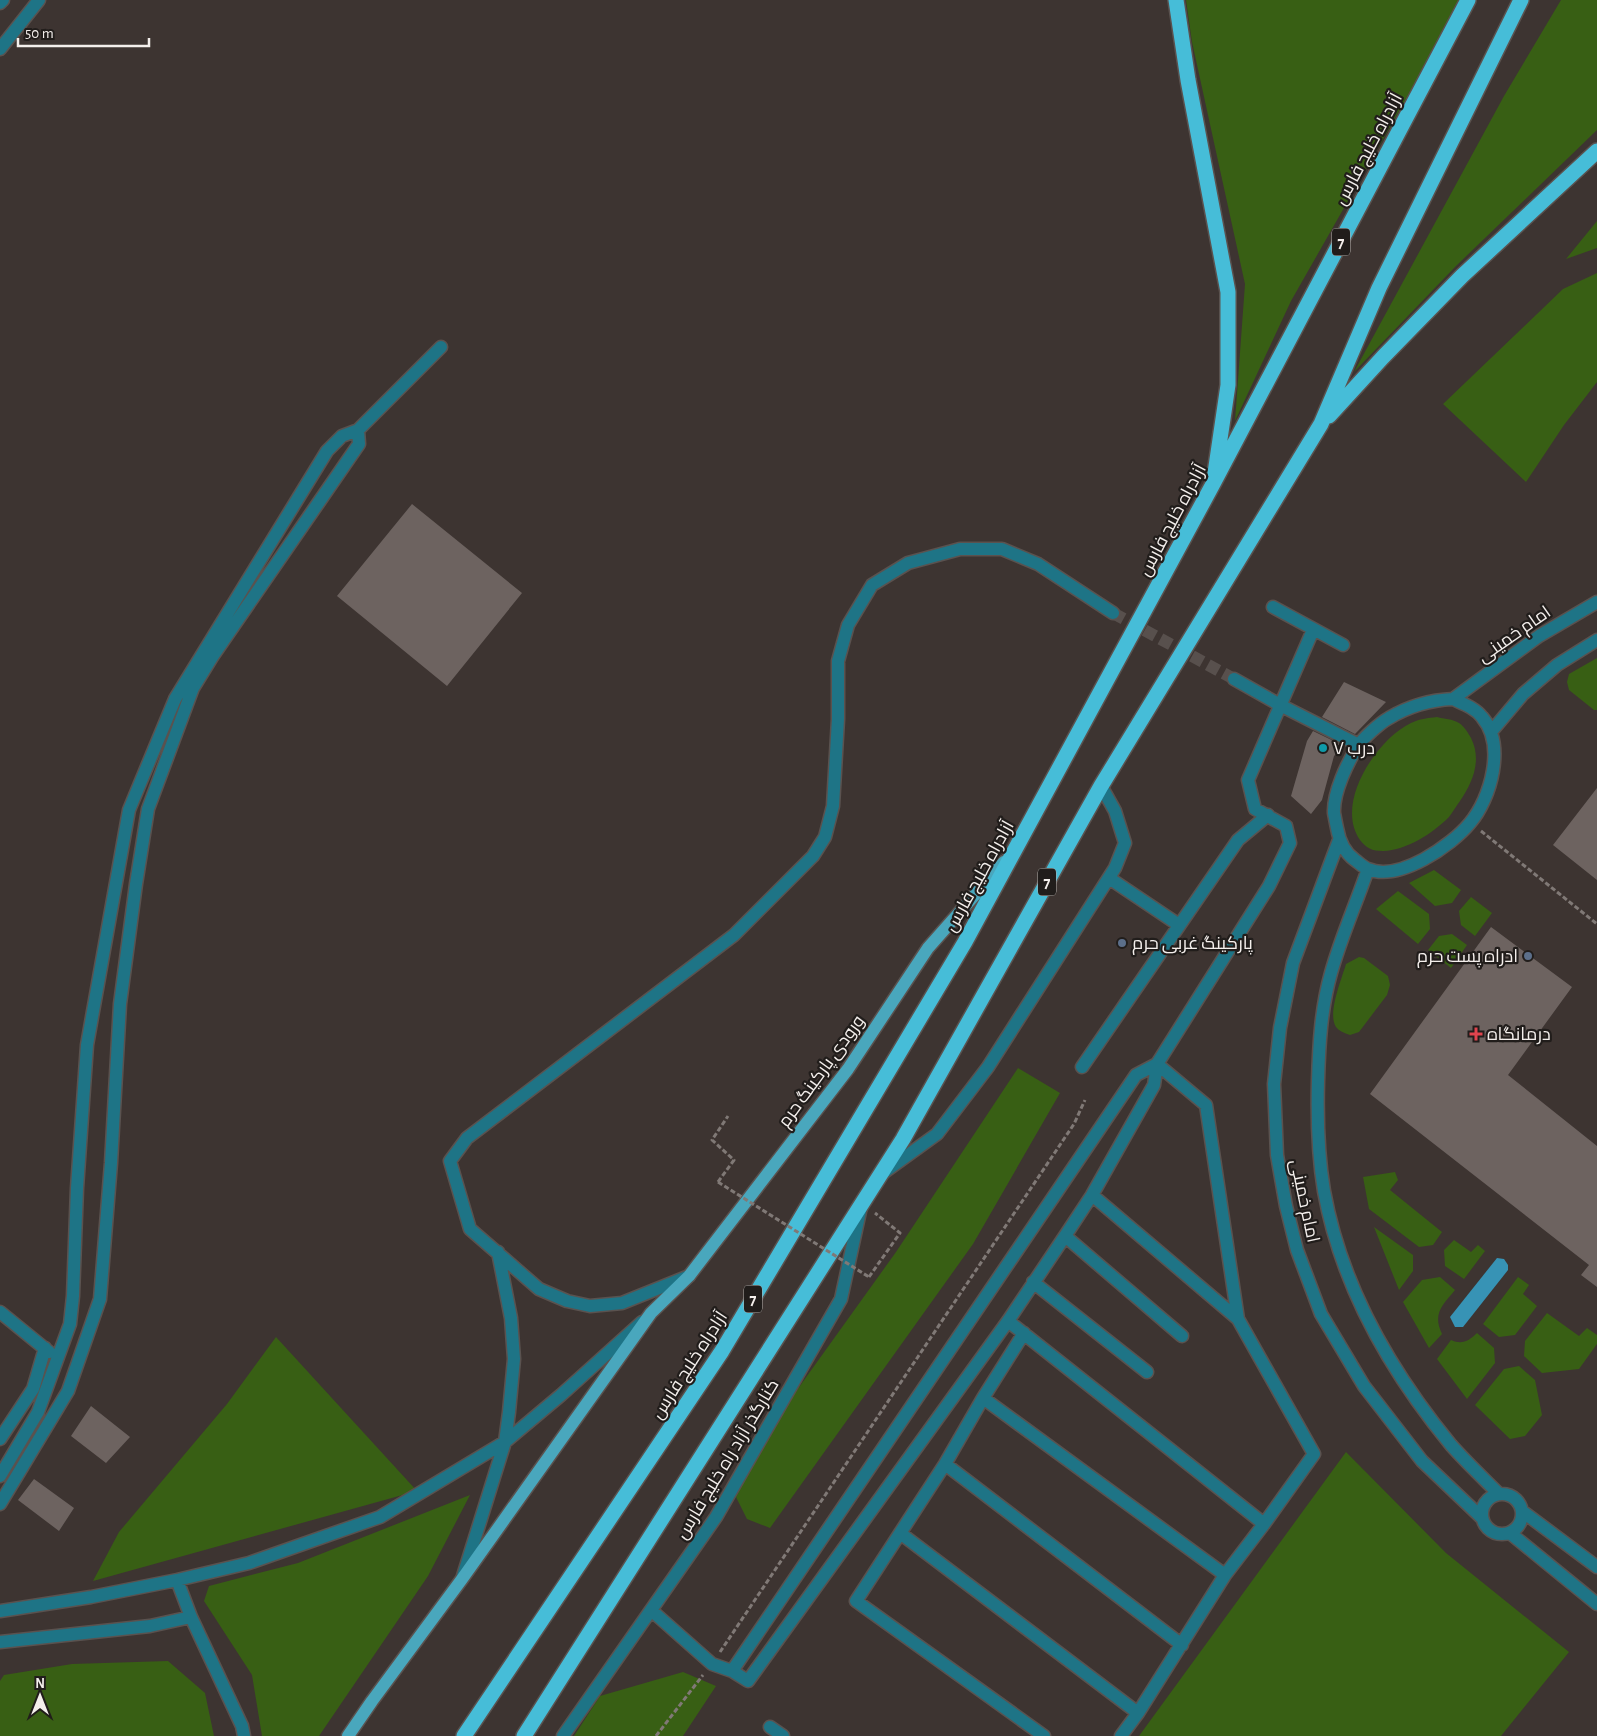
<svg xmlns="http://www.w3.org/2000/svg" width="1597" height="1736" font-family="'Alegreya Sans',Cairo,sans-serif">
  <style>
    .green { fill: #385f14 }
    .water { fill: #3793b5 }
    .building { fill: #6d6360 }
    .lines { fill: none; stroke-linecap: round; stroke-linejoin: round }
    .minor-tunnel { stroke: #58504d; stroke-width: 12; stroke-dasharray: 12 6; stroke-linecap: butt }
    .minor-casing { stroke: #5a524f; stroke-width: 15 }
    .major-casing { stroke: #5a524f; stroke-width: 15 }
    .highway-casing { stroke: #5a524f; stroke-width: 18 }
    .path { stroke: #807976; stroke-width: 3; stroke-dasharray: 5 2.5; stroke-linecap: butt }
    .minor { stroke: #1e7486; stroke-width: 12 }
    .major { stroke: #49a7bd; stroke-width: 12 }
    .highway { stroke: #46bdd8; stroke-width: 15 }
    .path-bridge { stroke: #807976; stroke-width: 3; stroke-dasharray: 5 2.5; stroke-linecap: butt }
    .culture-dot { fill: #0f9aa8; stroke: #211d1b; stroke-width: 2 }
    .service-dot { fill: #5c6f8a; stroke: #211d1b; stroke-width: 2 }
    .health-dot { fill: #e0444e; stroke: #211d1b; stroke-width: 2 }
    .labels { text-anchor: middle; stroke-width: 4.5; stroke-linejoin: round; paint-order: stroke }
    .shield { fill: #211d1b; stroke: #b5b0ad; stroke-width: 1 }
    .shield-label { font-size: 16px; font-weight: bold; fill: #f4efec }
    .street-label { font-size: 18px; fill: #f4efec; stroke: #211d1b }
    .poi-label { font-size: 18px; fill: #f4efec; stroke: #211d1b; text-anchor: start }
  </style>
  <rect width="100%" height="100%" fill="#3d3431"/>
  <!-- green -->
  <path class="green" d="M1186,0H1459L1427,62L1291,301L1235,421L1245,284L1192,42Z
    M1561,0H1597V130L1456,266L1354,372L1504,96Z
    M1597,221V248L1566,259Z
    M1597,273V382L1564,425L1526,482L1443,404L1563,289Z
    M1597,658V710H1594L1569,690L1567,682L1569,674Z
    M1437,717C1444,719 1453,719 1459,723C1464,726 1468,733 1471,738C1482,760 1473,782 1460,801C1456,806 1453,812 1449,817C1432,834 1407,850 1383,851C1372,851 1366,848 1360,840C1334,803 1377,739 1411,723C1419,719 1428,718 1437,717Z
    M1434,870L1461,890L1452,903L1435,906L1409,883Z
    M1398,891L1429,914L1430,929L1418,944L1376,909Z
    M1471,897L1492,913L1475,936L1461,925L1459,911Z
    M1452,934L1467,945L1451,968L1428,950L1439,936Z
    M1359,957L1364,958L1388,976L1390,985L1387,995L1359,1032L1350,1035C1344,1033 1339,1031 1336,1027C1327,1014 1342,978 1346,964Z
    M1018,1068L1060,1093L973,1244L770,1528L747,1519L736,1497L774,1422L896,1252Z
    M1395,1172L1398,1180L1390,1190L1442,1232L1433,1245L1419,1247L1369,1209L1363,1177Z
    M1374,1227L1413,1255V1271L1399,1290Z
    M1454,1240L1471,1252L1478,1245L1485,1251L1464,1279L1445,1266L1444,1250Z
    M1440,1277L1455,1290C1443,1305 1432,1313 1442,1334L1429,1348L1403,1302L1422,1280Z
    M1518,1277L1529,1285L1523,1294L1537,1306L1515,1335L1499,1337L1483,1324Z
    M1547,1313L1579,1336L1587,1328L1597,1335V1344L1579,1369L1542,1373L1524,1356L1525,1341Z
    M1477,1333L1494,1348L1495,1363L1467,1399L1437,1359L1451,1340C1462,1345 1469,1341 1477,1333Z
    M276,1337L417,1491L93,1581L119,1532L227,1404Z
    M1519,1366L1535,1380L1542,1415L1525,1436L1510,1439L1475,1405L1504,1369Z
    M1346,1452L1446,1553L1569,1652L1501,1736H1139Z
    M470,1495L428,1576L319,1736H262L252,1675L204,1601L209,1586L298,1563Z
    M168,1661L205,1693L214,1736H0V1681L4,1675L72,1664Z
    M683,1672L716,1686L683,1736H574L600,1696Z"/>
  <!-- water -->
  <path class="water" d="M1497,1258L1504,1259L1508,1265V1270L1463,1327H1455L1450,1317Z"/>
  <!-- building -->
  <path class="building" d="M412,504L522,593L447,686L337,596Z
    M1344,682L1386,702L1355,734L1322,717Z
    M1313,731L1344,746L1334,756L1322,800L1311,814L1291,796L1307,741Z
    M1597,788V880L1553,845Z
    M1491,927L1572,987L1508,1075L1597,1146V1287L1581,1275L1589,1265L1370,1094Z
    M91,1406L130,1437L106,1463L71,1436Z
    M34,1479L74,1508L59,1531L18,1500Z"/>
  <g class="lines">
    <!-- minor-tunnel -->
    <path class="minor-tunnel" d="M1113,613L1234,679"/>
    <defs>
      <path id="minor" d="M0,3L3,0
        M0,49L39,0
        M358,430L441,347
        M1273,607L1343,645
        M1234,679L1280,705L1359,745
        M1453,699C1464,704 1475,708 1482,717C1506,745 1491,798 1470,823C1451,846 1399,882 1368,869C1363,867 1359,863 1355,860C1345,853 1339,840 1337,828C1336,824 1335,818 1334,813C1333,793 1347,763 1358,746C1363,738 1380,723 1389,718C1409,706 1430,700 1453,699Z
        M1453,699L1539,636L1597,602
        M1491,732L1523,694L1557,665L1597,640
        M1339,840L1293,963L1280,1028L1274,1084L1277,1155L1286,1206L1297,1250L1321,1314L1364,1386L1422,1461L1482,1518
        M1368,869C1356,904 1341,937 1331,973C1321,1008 1319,1045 1318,1081C1317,1117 1318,1155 1324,1191C1341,1285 1391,1372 1451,1445C1466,1462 1483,1478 1499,1494
        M1109,878L1179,925
        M1157,1064L1136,1075L732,1671L748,1681L1008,1321L1065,1236L1092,1195L1154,1085L1157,1064L1269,886L1290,843L1286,826L1255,809L1248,780L1313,630
        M1082,1067L1238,840L1268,815
        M883,1173L937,1134L988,1067L1115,868L1125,843L1115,811L1101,786
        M1092,1195L1238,1319
        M1065,1236L1182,1336
        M689,1276L622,1303L590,1306L567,1301L539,1289L470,1229L450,1161L467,1138L734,935L813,856L825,837L833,806L838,719V661L848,625L872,585L908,563L960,549H1002L1038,564L1113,613
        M1033,1282L1147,1372
        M0,1312L49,1352
        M1008,1321L1264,1524
        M1024,1333L983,1398L945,1464L856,1601L1044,1736
        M983,1398L1225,1575
        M0,1439L33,1389L45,1348
        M945,1464L1182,1645
        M0,1476L38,1412L70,1324L73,1296L77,1188L87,1045L129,810L175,699L327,451L342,436L358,430L359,444L212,657L193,688L148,809L136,884L120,1004L111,1163L100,1299L68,1391L0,1504
        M1482 1514a20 20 0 1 1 40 0a20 20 0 1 1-40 0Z
        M1522,1511L1597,1567
        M900,1533L1138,1713
        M1510,1533L1597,1604
        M463,1576L505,1442L509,1412L514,1359L511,1318L498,1252
        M177,1580L191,1617L242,1726L244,1736
        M651,1610L712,1664L732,1671
        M0,1611L91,1597L177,1580L249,1563L380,1517L505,1442L561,1395L642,1322
        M0,1642L150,1626L191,1617
        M770,1727L783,1736
        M563,1736L716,1517L841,1299L861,1207
        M1121,1736L1138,1713L1225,1575L1264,1524L1314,1454L1238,1319L1206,1105L1157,1064"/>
      <path id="major" d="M348,1736L372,1701L462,1579L651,1313L689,1276L848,1069L928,948L1004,862"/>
      <path id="highway" d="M1176,0L1188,80L1228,292V385L1215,473
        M1329,416L1383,357L1462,276L1597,151
        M464,1736L722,1351L965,942L1213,484L1468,0
        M524,1736L903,1139L1101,786L1321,424L1379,288L1521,0"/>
    </defs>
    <!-- minor casing -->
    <use href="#minor" class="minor-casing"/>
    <!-- major casing -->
    <use href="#major" class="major-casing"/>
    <!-- highway casing -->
    <use href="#highway" class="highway-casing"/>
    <!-- path -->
    <path class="path" d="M1481,831L1597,924
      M718,1182L734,1160L712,1140L728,1116
      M869,1277L900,1233L875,1213
      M720,1652L1074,1124L1085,1100
      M656,1736L703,1675"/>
    <!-- minor -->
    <use href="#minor" class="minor"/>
    <!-- major -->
    <use href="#major" class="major"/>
    <!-- highway -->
    <use href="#highway" class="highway"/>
    <!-- path-bridge -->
    <path class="path-bridge" d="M718,1182L869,1277"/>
  </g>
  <!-- markers -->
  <circle class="culture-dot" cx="1323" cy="748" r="5"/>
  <g class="service-dot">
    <circle cx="1122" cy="943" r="5"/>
    <circle cx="1528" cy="956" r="5"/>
  </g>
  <path class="health-dot" d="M1473.5 1026.5h5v5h5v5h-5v5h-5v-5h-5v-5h5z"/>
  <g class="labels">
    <!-- shield labels -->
    <g class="shield">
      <rect x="1332" y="228.5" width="18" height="27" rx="4"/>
      <rect x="1038" y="868.5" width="18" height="27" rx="4"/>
      <rect x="744" y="1285.5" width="18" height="27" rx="4"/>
    </g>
    <g class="shield-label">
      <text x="1341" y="248">7</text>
      <text x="1047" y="888">7</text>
      <text x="753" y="1305">7</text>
    </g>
    <!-- street labels -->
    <g class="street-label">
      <text transform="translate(1368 149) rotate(-62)" y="6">آزادراه خلیج فارس</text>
      <text transform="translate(1172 520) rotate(-62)" y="6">آزادراه خلیج فارس</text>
      <text transform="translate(1514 634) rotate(-35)" y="6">امام خمینی</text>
      <text transform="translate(979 876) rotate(-61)" y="6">آزادراه خلیج فارس</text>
      <text transform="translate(821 1071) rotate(-54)" y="6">ورودی پارکینگ حرم</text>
      <text transform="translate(1305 1201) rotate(78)" y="6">امام خمینی</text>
      <text transform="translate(689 1365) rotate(-57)" y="6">آزادراه خلیج فارس</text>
      <text transform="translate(727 1459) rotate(-59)" y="6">کنارگذر آزاد راه خلیج فارس</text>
    </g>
    <!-- poi labels -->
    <g class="poi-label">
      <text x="1333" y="754">درب ۷</text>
      <text x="1132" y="949">پارکینگ غربی حرم</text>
      <text x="1518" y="962" text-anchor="end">ادراه پست حرم</text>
      <text x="1487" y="1040">درمانگاه</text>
    </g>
  </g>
  <!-- north arrow -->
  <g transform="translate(40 1696)" stroke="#211d1b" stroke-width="4" paint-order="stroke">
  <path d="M0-4L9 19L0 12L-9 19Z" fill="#f4efec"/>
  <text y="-8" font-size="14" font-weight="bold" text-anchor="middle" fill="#f4efec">N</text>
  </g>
  <!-- scale -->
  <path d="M18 38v8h131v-8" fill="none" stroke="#f4efec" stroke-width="2.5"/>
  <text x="25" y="38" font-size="15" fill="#f4efec" stroke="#211d1b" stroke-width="4" paint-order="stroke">50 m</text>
</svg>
